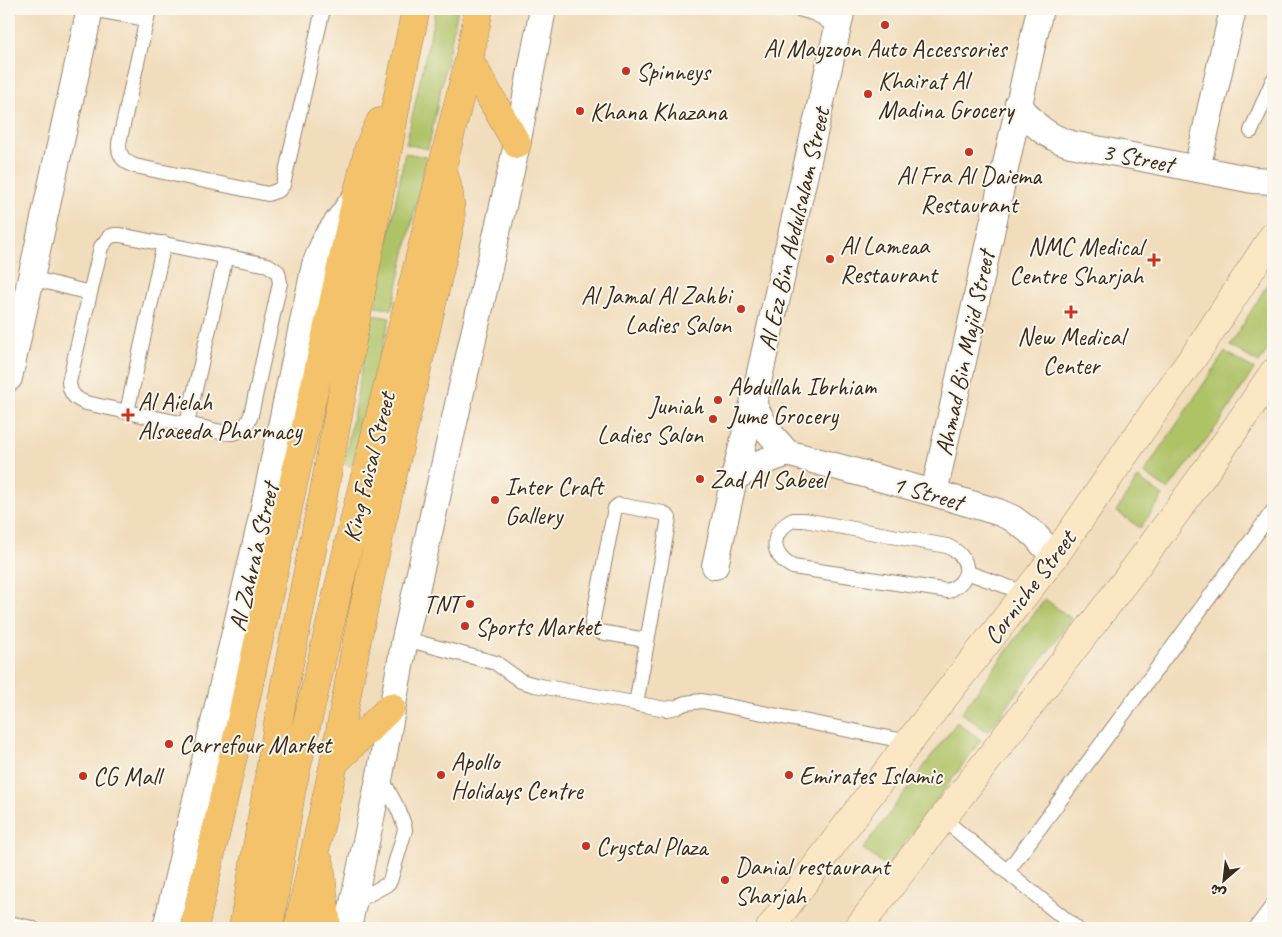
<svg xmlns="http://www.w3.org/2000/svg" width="1282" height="937" font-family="Caveat,'Playpen Sans Arabic',sans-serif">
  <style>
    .green { fill: #aec266; stroke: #747642 }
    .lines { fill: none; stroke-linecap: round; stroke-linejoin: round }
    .service-casing { stroke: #96846d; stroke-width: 16 }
    .minor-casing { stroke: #96846d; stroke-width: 28 }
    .secondary-casing { stroke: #96846d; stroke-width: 29 }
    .primary-casing { stroke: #96846d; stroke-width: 29 }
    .service { stroke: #fff; stroke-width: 14 }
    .minor { stroke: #fff; stroke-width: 26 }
    .secondary { stroke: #fbe7c3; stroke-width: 28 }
    .primary { stroke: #f4c26a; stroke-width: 28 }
    .poi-dot { fill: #c8321e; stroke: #fbf7ec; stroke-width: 2 }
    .labels { text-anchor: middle; stroke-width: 4; stroke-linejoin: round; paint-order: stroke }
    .poi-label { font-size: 25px; fill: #3b2a1e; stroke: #fbf7ec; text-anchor: start }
    .street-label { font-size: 25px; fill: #3b2a1e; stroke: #fbf7ec }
  </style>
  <rect width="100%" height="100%" fill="#fbf7ec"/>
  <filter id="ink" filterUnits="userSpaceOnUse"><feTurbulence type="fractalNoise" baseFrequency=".02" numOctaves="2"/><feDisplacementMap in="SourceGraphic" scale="10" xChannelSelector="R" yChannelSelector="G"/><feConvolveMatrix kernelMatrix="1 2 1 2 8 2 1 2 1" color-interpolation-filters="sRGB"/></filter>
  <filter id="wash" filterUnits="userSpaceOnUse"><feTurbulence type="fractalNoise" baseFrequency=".0096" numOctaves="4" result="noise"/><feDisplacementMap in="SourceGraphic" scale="20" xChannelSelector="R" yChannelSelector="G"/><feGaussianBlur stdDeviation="1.12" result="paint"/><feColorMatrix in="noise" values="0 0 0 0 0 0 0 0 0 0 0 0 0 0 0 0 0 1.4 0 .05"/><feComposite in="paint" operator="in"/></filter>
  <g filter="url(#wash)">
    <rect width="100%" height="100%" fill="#f1ddbc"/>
    <!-- green -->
    <path class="green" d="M436,9H458L428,149L406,144Z
      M405,153L427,157L392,309L375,307Z
      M1273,275V342L1259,363L1230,346Z
      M372,315L390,318L352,466L344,464Z
      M1225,352L1254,369L1222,419L1168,490L1144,473Z
      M1138,478L1163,496L1140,528L1116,511Z
      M1045,599L1072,619L988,732L961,713Z
      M957,722L981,740L887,867L863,849Z"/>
  </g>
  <g filter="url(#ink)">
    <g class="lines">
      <defs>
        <path id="service" d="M91,9L147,19
          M149,9L119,143C118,155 124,162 135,166L268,194L279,190L283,185L323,9
          M798,9C815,13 826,17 837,31
          M1251,131L1273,80
          M114,235H120L268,265L278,272L280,283L251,415C248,424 243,431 233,433C222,434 207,428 195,426C159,419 123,411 86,403C75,399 70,394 69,382L101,247L109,237Z
          M31,278L90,293
          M127,412L164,243
          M187,424L226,256
          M793,520H804L947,546C972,557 973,580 948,591L793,567C769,554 770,532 793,520Z
          M966,572L1025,593
          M405,639L496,663L521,681L535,685L666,709L677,707L685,703L702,701L909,742
          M636,704L669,518L663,513L619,505L615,508L592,624L593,628L600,632L646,640
          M943,819L1076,928
          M1007,872L1273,511
          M353,903L386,885L390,881L405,830L404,825L399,811L381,777
          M9,923L32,928
          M1256,928L1273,905"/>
        <path id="minor" d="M1018,103C1033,125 1045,136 1071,144L1253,180L1273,181
          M1197,169L1233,9
          M9,378L90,9
          M753,404L767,430L787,453L934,493L998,512L1012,518L1035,535L1054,557
          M734,478L760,463L787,453
          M934,493L1040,9
          M715,566L734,478L753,404L842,9
          M166,928L262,517L315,265L326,238L357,195
          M348,928L380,775L405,639L517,144L543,9"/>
        <path id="secondary" d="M770,928L909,742L1054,557L1158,406L1199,349L1273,236
          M858,928C931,833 1005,739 1078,643C1146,555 1212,466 1273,373"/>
        <path id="primary" d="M469,60L517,144
          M334,763L391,707
          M320,863L327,928
          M194,928L226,788L357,195L369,147L380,122
          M243,928L284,689L324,491L397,100L416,9
          M269,928L292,787L314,693L359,500L469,60L479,9
          M298,928L334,763L357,640L383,518L451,220C451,204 450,190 444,175"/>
      </defs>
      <!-- service casing -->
      <use href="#service" class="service-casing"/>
      <!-- minor casing -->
      <use href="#minor" class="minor-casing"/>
      <!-- secondary casing -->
      <use href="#secondary" class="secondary-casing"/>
      <!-- primary casing -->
      <use href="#primary" class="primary-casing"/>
      <!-- service -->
      <use href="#service" class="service"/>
      <!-- minor -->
      <use href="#minor" class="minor"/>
      <!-- secondary -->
      <use href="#secondary" class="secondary"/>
      <!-- primary -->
      <use href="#primary" class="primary"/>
    </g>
  </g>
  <!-- markers -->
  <g class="poi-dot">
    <circle cx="885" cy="25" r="5"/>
    <circle cx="626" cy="71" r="5"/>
    <circle cx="868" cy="94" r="5"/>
    <circle cx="580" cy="111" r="5"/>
    <circle cx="969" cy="152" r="5"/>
    <circle cx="830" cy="259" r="5"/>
    <path d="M1151.5 252.5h5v5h5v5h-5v5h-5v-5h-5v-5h5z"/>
    <circle cx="741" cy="309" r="5"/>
    <path d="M1068.5 304.5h5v5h5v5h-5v5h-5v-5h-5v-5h5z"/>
    <circle cx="718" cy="400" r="5"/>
    <path d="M125.5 407.5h5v5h5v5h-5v5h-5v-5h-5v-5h5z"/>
    <circle cx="713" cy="419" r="5"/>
    <circle cx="700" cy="479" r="5"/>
    <circle cx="495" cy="500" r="5"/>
    <circle cx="470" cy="604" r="5"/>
    <circle cx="465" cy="626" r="5"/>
    <circle cx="169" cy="744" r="5"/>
    <circle cx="441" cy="775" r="5"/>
    <circle cx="789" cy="775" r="5"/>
    <circle cx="83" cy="776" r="5"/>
    <circle cx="586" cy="846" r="5"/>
    <circle cx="725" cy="880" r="5"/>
  </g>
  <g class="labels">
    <!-- poi labels -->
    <g class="poi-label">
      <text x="885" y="57" text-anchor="middle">Al Mayzoon Auto Accessories</text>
      <text x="636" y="80">Spinneys</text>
      <text x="878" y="89">Khairat Al<tspan x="878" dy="29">Madina Grocery</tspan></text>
      <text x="590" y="120">Khana Khazana</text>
      <text x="969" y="184" text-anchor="middle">Al Fra Al Daiema<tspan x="969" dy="29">Restaurant</tspan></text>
      <text x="840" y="254">Al Lameaa<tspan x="840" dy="29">Restaurant</tspan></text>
      <text x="1143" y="255" text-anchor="end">NMC Medical<tspan x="1143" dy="29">Centre Sharjah</tspan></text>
      <text x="731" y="304" text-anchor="end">Al Jamal Al Zahbi<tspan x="731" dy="29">Ladies Salon</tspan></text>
      <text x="1071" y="345" text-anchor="middle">New Medical<tspan x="1071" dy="29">Center</tspan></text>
      <text x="728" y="395">Abdullah Ibrhiam<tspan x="728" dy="29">Jume Grocery</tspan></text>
      <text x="138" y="410">Al Aielah<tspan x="138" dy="29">Alsaeeda Pharmacy</tspan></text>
      <text x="703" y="414" text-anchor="end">Juniah<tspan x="703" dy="29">Ladies Salon</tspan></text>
      <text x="710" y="488">Zad Al Sabeel</text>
      <text x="505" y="495">Inter Craft<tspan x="505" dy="29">Gallery</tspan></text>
      <text x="460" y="613" text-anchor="end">TNT</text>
      <text x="475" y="635">Sports Market</text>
      <text x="179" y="753">Carrefour Market</text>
      <text x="451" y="770">Apollo<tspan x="451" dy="29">Holidays Centre</tspan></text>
      <text x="799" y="784">Emirates Islamic</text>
      <text x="93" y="785">CG Mall</text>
      <text x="596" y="855">Crystal Plaza</text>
      <text x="735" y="875">Danial restaurant<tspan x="735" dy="29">Sharjah</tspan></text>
    </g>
    <!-- street labels -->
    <g class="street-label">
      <text transform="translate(1138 157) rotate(11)" y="9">3 Street</text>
      <text transform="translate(793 229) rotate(-77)" y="9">Al Ezz Bin Abdulsalam Street</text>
      <text transform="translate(964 353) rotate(-78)" y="9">Ahmad Bin Majid Street</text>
      <text transform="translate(368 467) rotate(-76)" y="9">King Faisal Street</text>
      <text transform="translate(928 492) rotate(16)" y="9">1 Street</text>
      <text transform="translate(253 557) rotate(-77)" y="9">Al Zahra'a Street</text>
      <text transform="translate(1029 587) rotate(-53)" y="9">Corniche Street</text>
    </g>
  </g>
  <!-- margin -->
  <rect width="1282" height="937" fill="none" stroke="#fbf7ec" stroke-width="30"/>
  <!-- north arrow -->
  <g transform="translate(1224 880) rotate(208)" stroke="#fbf7ec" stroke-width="4" paint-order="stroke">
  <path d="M0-4L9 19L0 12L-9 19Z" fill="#3b2a1e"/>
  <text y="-8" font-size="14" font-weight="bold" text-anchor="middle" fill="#3b2a1e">ش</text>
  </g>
</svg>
